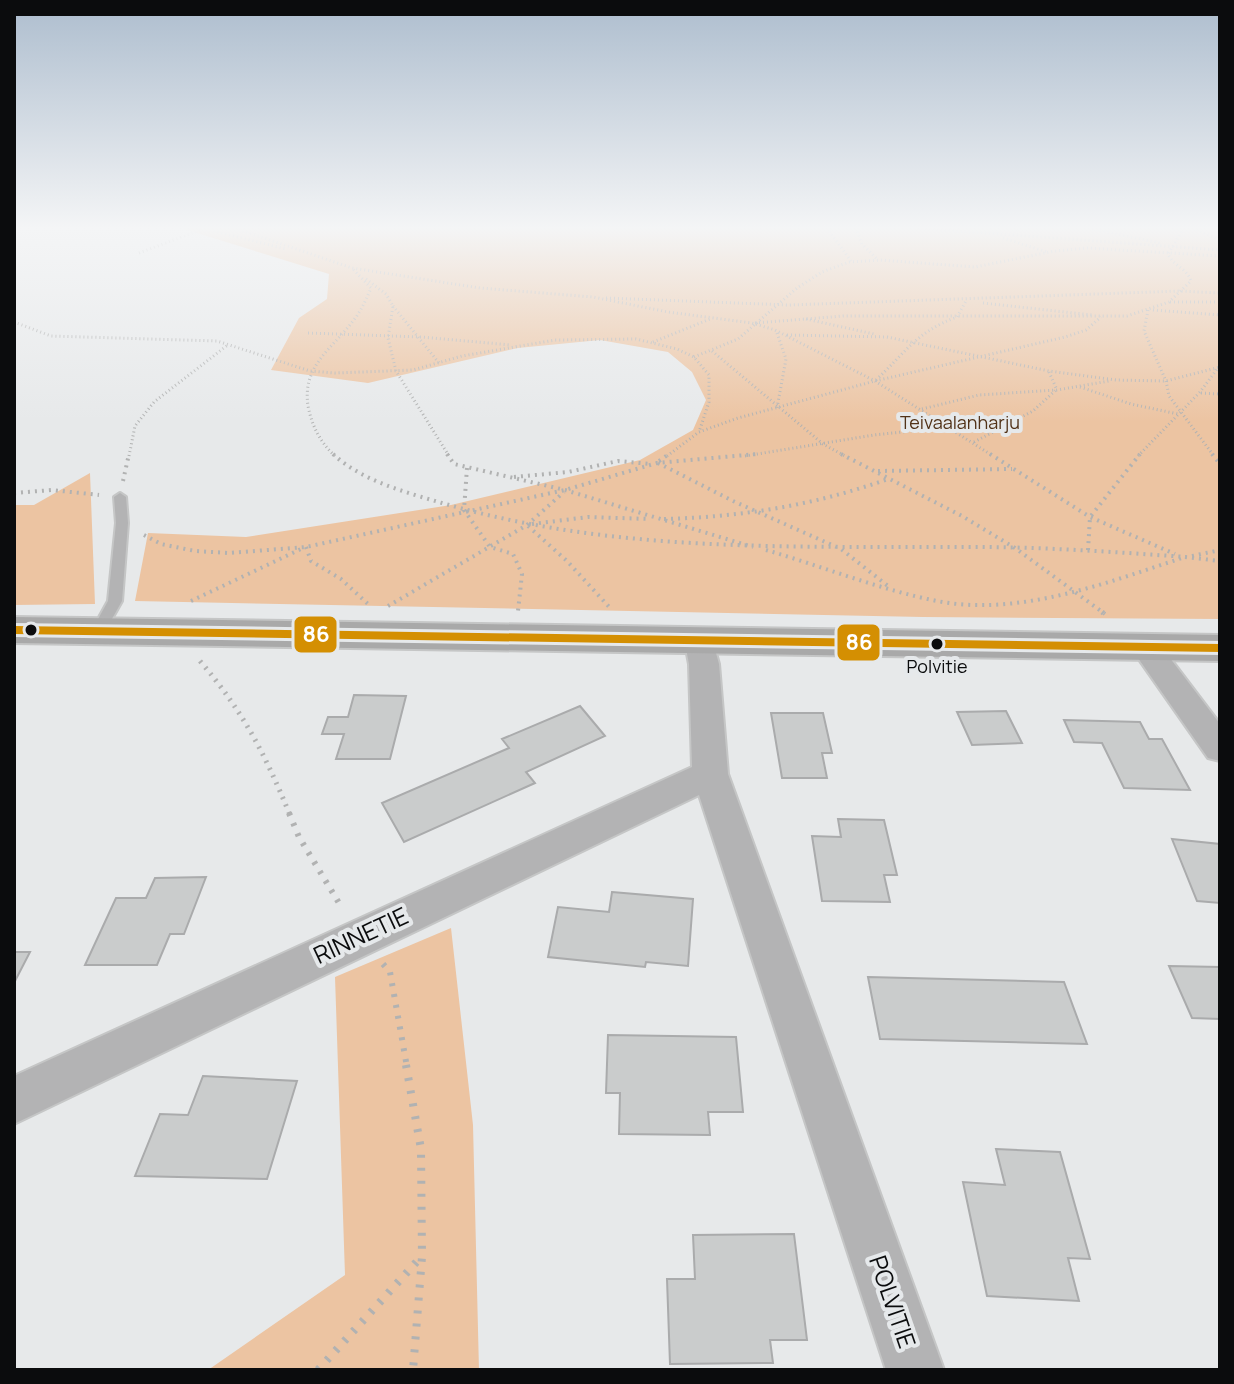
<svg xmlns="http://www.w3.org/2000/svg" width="1234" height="1384" font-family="Manrope,sans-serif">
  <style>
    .forest { fill: #ecc4a2 }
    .building { fill: #cacccc; stroke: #aaabac; stroke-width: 2 }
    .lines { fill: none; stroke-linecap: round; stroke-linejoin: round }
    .lane-casing { stroke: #c5c6c6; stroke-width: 4 }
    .street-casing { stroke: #c5c6c6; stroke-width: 4 }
    .secondary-casing { stroke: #c5c6c6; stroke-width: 4 }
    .path-far4 { stroke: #b1b2b2; stroke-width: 3; stroke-dasharray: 1 3; stroke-linecap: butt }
    .path-far3 { stroke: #b1b2b2; stroke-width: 4; stroke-dasharray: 2 5; stroke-linecap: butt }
    .path-far2 { stroke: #b1b2b2; stroke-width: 5; stroke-dasharray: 2 6; stroke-linecap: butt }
    .path-far1 { stroke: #b1b2b2; stroke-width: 6; stroke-dasharray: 3 8; stroke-linecap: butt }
    .path { stroke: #b1b2b2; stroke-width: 8; stroke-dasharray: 3 10; stroke-linecap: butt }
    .lane { fill: #b3b3b4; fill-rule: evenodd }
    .street { fill: #b3b3b4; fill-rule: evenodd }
    .secondary { fill: #a9a9a9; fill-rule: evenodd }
    .bus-1-casing { stroke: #e6e9eb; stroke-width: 6 }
    .bus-1 { fill: #d48f02; fill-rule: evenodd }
    .bus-dot { fill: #0b0c0d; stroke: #e6e9eb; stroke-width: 3 }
    .labels { text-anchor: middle; stroke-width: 8; stroke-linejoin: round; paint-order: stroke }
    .far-park-label { font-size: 18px; fill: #513218; stroke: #e6e9eb }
    .bus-label { font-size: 18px; fill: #0b0c0d; stroke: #e6e9eb }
    .near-street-label { font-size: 24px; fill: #0b0c0d; stroke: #e6e9eb }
    .line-badge { stroke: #e6e9eb; stroke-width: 3 }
    .badge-label { font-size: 22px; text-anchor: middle; font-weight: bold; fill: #fff }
  </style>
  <rect width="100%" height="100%" fill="#e7e9ea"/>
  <!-- forest -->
  <path class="forest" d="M181,228H1220V619L923,617L135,601L148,533L246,537L451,505L640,460L693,430L706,400L692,372L668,352L600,340L518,348L368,383L271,370L299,318L327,299L329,274Z
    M90,473L95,604L14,605V505H34Z
    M451,928L473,1125L479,1370H208L345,1275L335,977Z"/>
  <!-- building -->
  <path class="building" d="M354,695L406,696L390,759H336L344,734H322L328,717H348Z
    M580,706L605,736L526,772L535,783L404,842L382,803L509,748L502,739Z
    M1006,711L1022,743L972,745L957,712Z
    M771,713H823L832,753H822L827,778H782Z
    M1064,720L1140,722L1149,739H1162L1190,790L1124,788L1102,743L1074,742Z
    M838,819L884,820L897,875H884L890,902L822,901L812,836L841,837Z
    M1172,839L1220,844V903L1197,901Z
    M206,877L184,934H170L157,965H85L116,898H146L155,878Z
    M612,892L693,899L688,966L646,962L645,967L548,957L558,907L609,912Z
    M14,952H30L14,983Z
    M1169,966L1220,967V1019L1192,1018Z
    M868,977L1064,982L1087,1044L880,1039Z
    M608,1035L736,1037L743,1112H708L710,1135L619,1134L620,1093H606Z
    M203,1076L297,1081L267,1179L135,1176L160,1114L188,1115Z
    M996,1149L1060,1152L1090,1259L1068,1258L1079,1301L987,1296L963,1182L1005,1185Z
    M794,1234L807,1340H770L773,1363L670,1364L667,1279H695L693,1235Z"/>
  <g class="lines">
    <defs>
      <path id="lane" d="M120,493L126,497L128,523L122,601L104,633L99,635L92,630L108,601L116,523L114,497Z"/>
      <path id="street" d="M699,628L710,631L719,664L728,774L944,1370H886L699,795L14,1124V1076L692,767L689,664L684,638L688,631Z
        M1146,638L1157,641L1220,724V761L1208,758L1131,648L1135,641Z"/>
      <path id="secondary" d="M14,617L1220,635V661L14,643Z"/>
    </defs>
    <!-- lane casing -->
    <use href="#lane" class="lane-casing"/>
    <!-- street casing -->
    <use href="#street" class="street-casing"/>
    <!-- secondary casing -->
    <use href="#secondary" class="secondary-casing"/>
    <!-- path-far4 -->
    <path class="path-far4" d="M202,228L286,249
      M235,228L352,268L480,288L593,297L668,312L752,323L775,330L875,381L993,456
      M827,228L851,261
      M856,228L862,244L878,260
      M917,228L1220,250
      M1088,228L1160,243
      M1193,228L1220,240
      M1003,238L1047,252
      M139,253L203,229
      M366,279L386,294L393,306L388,338L396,371L449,456
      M606,298L789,305L1180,291L1220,293
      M1170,302H1220
      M983,303L1092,315
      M393,306L439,363
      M1148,310L1144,331L1166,381L1169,396L1214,456
      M1153,310L1220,315
      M806,319L874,334
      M14,322L51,336L217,341L310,371L335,373L413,370L462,356L555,340L636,339L677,349L694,357L709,375V402L699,432
      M755,323L843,316H1127L1169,302L1191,281C1187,268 1173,266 1168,254L1184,228
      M308,333L421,337L511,345
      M777,333L786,359L777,408
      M787,335L887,337L1049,371L1116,380L1166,381L1220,367
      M653,342L710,319
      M712,351L823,444L845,456
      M694,357L738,339L797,288L822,272L849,262L880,260L975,267L1055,251L1087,248L1220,256
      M1049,372L1057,390
      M876,380C906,352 916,332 957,317L966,301
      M1080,387L1131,404L1178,414
      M1201,393L1220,394
      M922,409L979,395L1057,390L1109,381
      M974,442L1033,411L1056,390
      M129,456L135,426L154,402L229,344
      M335,456C320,442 312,426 308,406C302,366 331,350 353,321C361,311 366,300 371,288L352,268
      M667,456L699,432L738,418L875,381L1065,337L1086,330L1101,317
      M745,456L874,435L950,427
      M1138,456L1200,392L1218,368"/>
    <!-- path-far3 -->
    <path class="path-far3" d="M333,454C362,481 405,492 442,503C617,554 794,546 973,547C1045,547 1115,552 1186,557
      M447,454L454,464L565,490L753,547
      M841,454L962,516L1015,548L1105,614
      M990,454L1090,517L1175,554
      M1212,454L1220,464
      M659,461L669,454
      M658,463L733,501L841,549L888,586
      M467,468L464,510L490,547L513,554L522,574L518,611
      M878,471L1012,469
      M514,477L568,472L618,461L650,464
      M123,481L129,454
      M14,493L52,490L99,495
      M664,519C742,517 815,505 888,479
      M532,524L588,517L650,519
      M528,526L567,561L611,609
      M144,535L161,544L195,551L229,553L306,547L565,490L657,463L757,454
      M306,547L311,561L341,579L368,604
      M766,550C821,566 881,590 937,601C1018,617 1106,583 1182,558
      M1088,550L1090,517L1140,454
      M1192,556L1220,550
      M1185,557L1220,561
      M191,601L301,549
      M388,606L527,525L564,492"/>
    <!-- path-far2 -->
    <path class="path-far2" d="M1102,612L1108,617
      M200,661C244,713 264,752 290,815"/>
    <!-- path-far1 -->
    <path class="path-far1" d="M289,813L299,837L342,908
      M383,964L390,972L407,1067"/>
    <!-- path -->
    <path class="path" d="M406,1065L421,1149L422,1257L413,1370
      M318,1370L421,1257"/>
    <!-- lane -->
    <use href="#lane" class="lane"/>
    <!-- street -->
    <use href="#street" class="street"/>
    <!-- secondary -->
    <use href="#secondary" class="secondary"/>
    <defs>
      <path id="bus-1" d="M14,626L1220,644V652L14,634Z"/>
    </defs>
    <!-- bus-1 casing -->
    <use href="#bus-1" class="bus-1-casing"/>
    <!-- bus-1 -->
    <use href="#bus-1" class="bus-1"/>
  </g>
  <!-- sky -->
  <linearGradient id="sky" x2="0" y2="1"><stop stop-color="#adbdce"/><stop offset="0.54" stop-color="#f4f5f6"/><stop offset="1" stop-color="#f4f5f6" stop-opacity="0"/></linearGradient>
  <rect width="1234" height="422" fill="url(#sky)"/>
  <!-- markers -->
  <g class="bus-dot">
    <circle cx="31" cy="630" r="7"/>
    <circle cx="937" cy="644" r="7"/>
  </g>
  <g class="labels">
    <!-- far-park labels -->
    <g class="far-park-label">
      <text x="960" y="429">Teivaalanharju</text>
    </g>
    <!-- bus labels -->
    <g class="bus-label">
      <text x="937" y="673">Polvitie</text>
    </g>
    <!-- near-street labels -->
    <g class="near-street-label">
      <text transform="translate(361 936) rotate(-25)" y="8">RINNETIE</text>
      <text transform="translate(892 1302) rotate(71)" y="8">POLVITIE</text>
    </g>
  </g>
  <g class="line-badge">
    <rect x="293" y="615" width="45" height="39" rx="8" fill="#d48f02"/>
    <rect x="836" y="623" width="45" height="39" rx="8" fill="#d48f02"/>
  </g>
  <g class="badge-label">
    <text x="316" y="642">86</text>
    <text x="859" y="650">86</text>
  </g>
  <!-- border -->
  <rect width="1234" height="1384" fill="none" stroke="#0b0c0d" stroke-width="32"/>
</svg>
